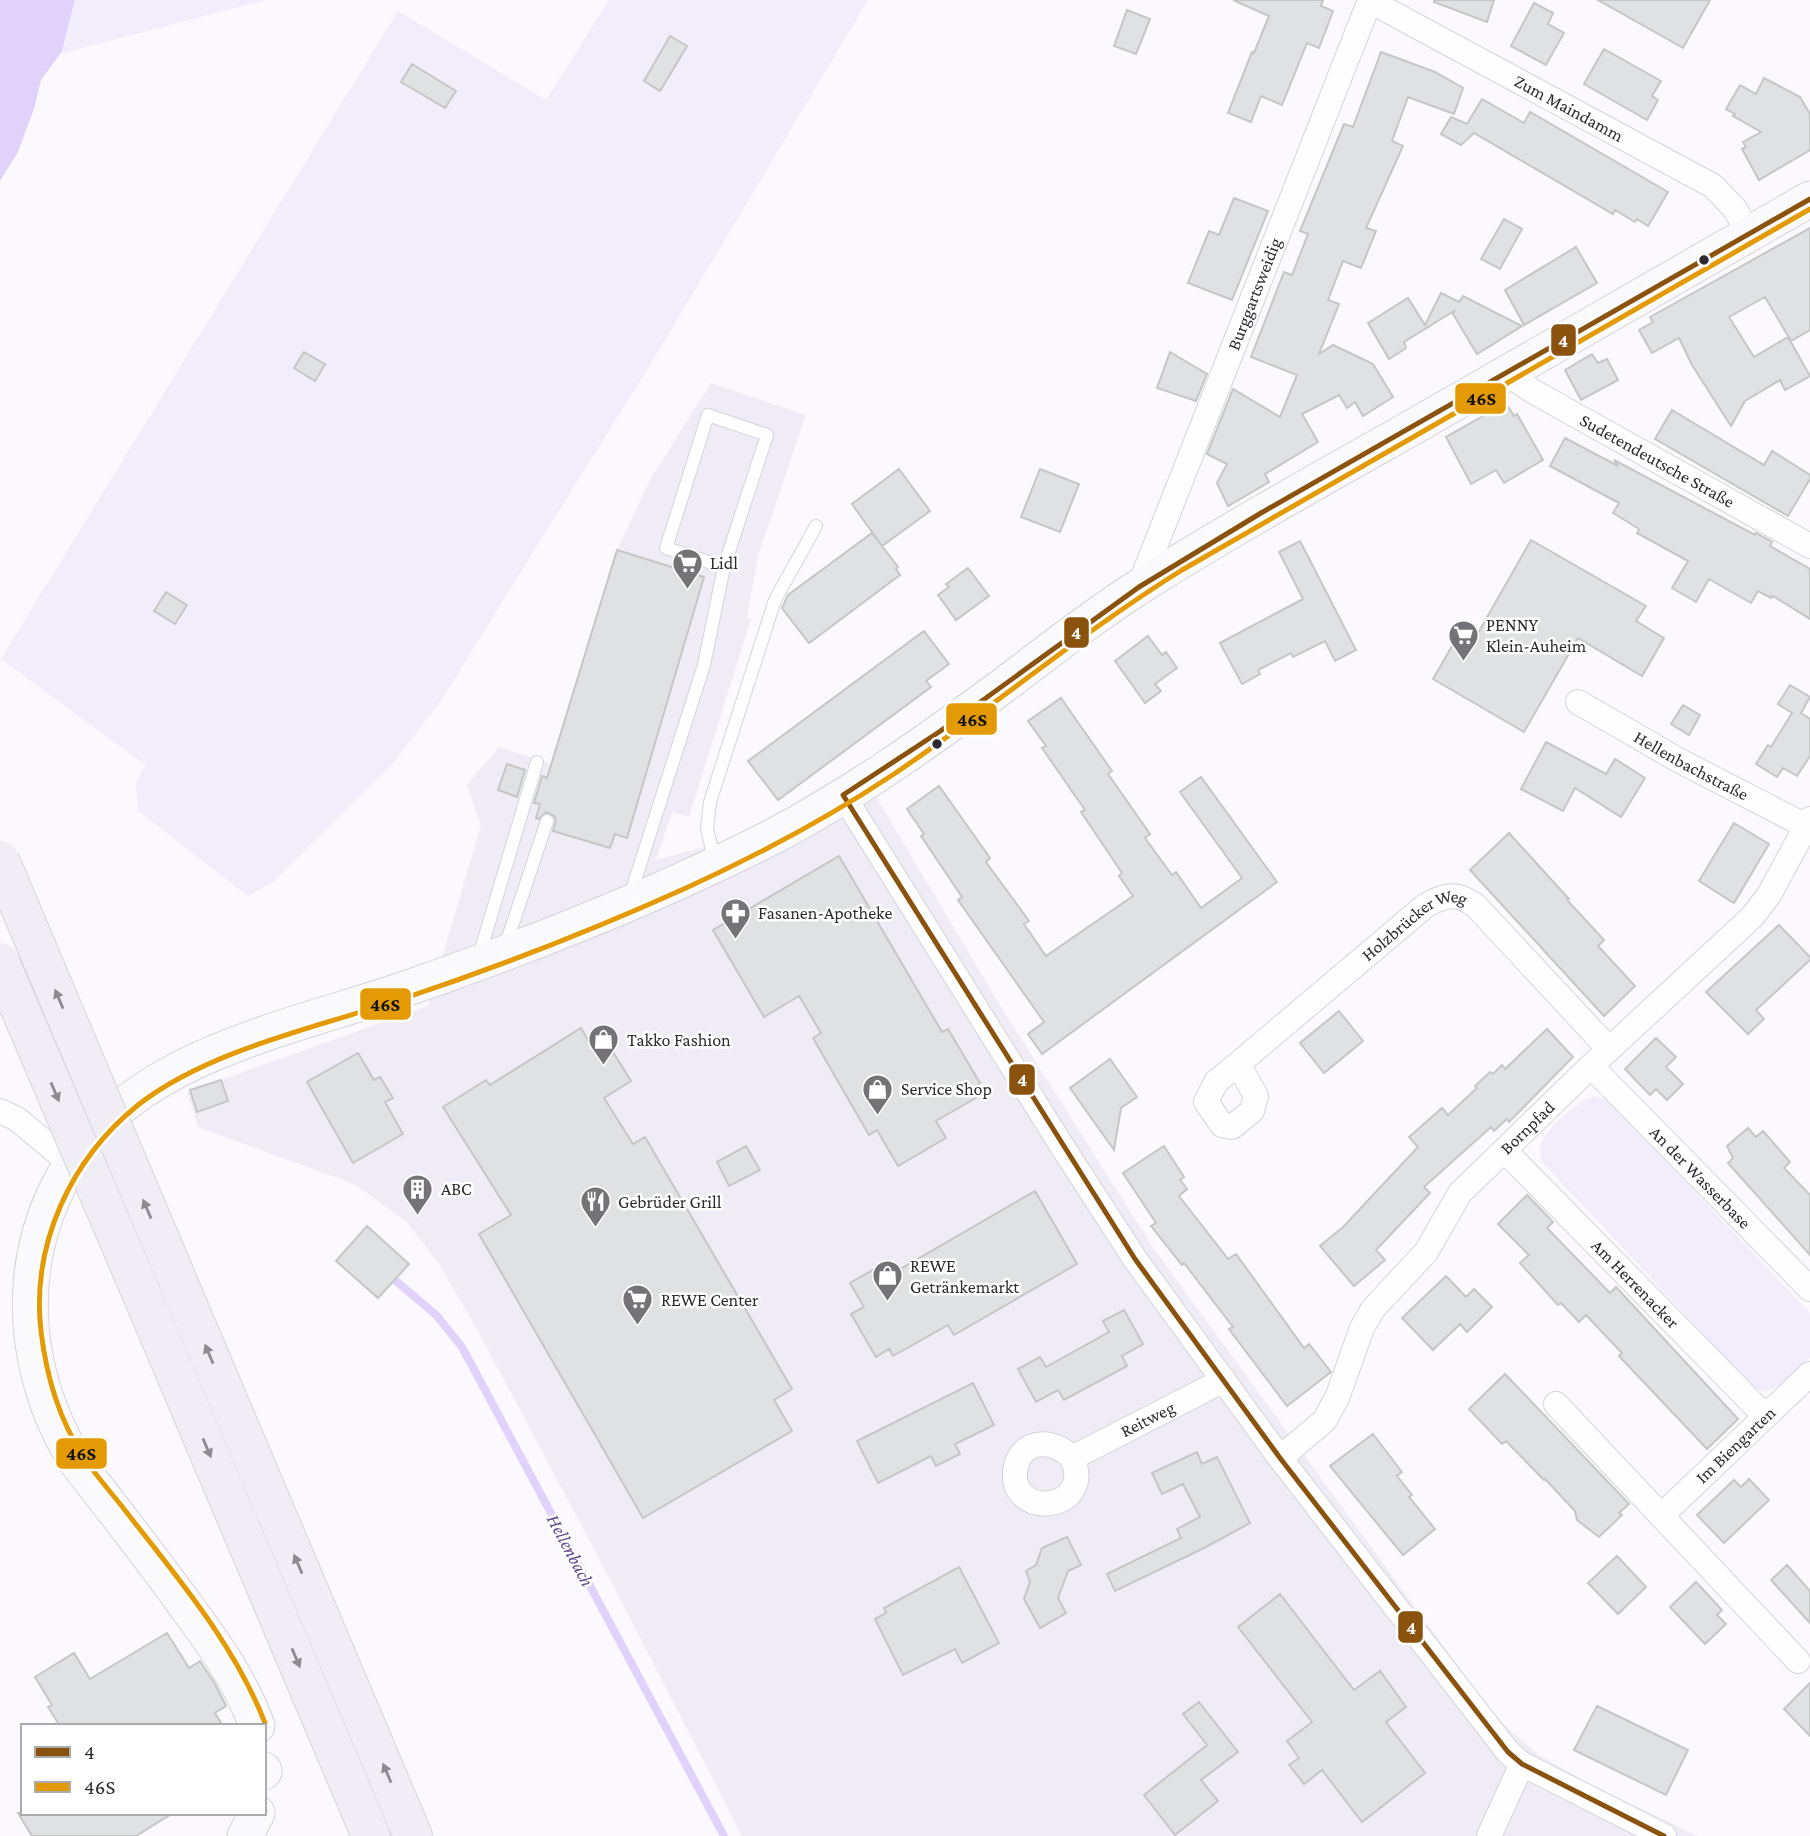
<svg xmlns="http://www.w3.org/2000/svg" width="1810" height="1836" font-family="'Crimson Pro',serif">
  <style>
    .built { fill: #efecf5 }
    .green { fill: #f2edfa }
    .water { fill: #e0d2fb }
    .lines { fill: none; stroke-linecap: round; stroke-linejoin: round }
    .stream { stroke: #e0d2fb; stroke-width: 8 }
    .building { fill: #e0e1e3; stroke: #c5c7c7; stroke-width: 2 }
    .lane-casing { stroke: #d6d4d9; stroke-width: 14 }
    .street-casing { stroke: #d6d4d9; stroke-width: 26 }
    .secondary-casing { stroke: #d6d4d9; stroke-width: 37 }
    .highway-casing { stroke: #d8d6d9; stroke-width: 40 }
    .lane { stroke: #fefeff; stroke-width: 12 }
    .street { stroke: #fefeff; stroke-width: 24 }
    .secondary { stroke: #faf9fb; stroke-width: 35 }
    .highway { stroke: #f0edf5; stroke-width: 38 }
    .highway-bridge-casing { stroke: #d8d6d9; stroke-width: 40; stroke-linecap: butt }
    .highway-bridge { stroke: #f0edf5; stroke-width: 38 }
    .bus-1-casing { stroke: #fff; stroke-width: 10 }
    .bus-2-casing { stroke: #fff; stroke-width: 10 }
    .bus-1 { stroke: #8a520c; stroke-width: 5 }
    .bus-2 { stroke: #e39a05; stroke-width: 5 }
    .oneway { fill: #8e8c93 }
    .bus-dot { fill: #2d2b31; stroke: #fff; stroke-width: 2.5 }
    .labels { text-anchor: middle; stroke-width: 5; stroke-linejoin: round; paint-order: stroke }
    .street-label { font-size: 18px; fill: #2d2b31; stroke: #fff }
    .poi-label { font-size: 18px; fill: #2d2b31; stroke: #fff; text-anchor: start }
    .water-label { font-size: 19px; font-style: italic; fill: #62478b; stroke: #fff }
    .line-badge { stroke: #fff; stroke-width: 2.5 }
    .badge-label { font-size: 19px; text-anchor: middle; font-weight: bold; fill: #fff }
    .pale-badge-label { font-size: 19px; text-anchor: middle; font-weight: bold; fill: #111 }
  </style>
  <rect width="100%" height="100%" fill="#fbf9fd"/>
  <!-- built -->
  <path class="built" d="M711,383L806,415L758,556L747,617L751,619L689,817L672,812L656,860L737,838L857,765L1006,1015L1154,1249L1495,1717L1539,1755L1594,1786L1698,1836H742L611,1581L478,1331L439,1264L406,1221L354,1184L198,1127L187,1092L428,1006L481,825L467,785L499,747L552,764L617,550L650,480Z"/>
  <!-- green -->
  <path class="green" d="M75,0H266L59,54L65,43Z
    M609,0H868L656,355L440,702L393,763L272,883L248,896L138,811L136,784L145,765L1,659L398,11L546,100Z
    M1595,1096L1608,1100L1810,1313V1358L1777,1387L1764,1392L1751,1385L1544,1164C1541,1158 1539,1153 1540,1148C1542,1131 1580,1099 1595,1096Z"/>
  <!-- water -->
  <path class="water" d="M0,0H75L62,51L41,80L34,109L18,152L0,181Z"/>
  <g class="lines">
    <!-- stream -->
    <path class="stream" d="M396,1281L436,1315L462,1347L724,1836"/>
  </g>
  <!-- building -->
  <path class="building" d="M1233,0H1323L1321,6L1333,11L1319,48L1307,43L1282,105L1261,96L1251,122L1228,113L1252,52L1254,53L1269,16Z
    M1434,0H1494L1487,22L1434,2Z
    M1598,0H1710L1683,48Z
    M1534,3L1553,13L1548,24L1564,33L1546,65L1511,46Z
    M1127,10L1150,19L1136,54L1114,46Z
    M670,36L687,46L660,91L644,81Z
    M1604,49L1661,81L1652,96L1658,100L1647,120L1584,84Z
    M1381,52L1435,72L1463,88L1454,114L1408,97L1392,141L1403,146L1366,228L1376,231L1361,268L1343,261L1328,300L1339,304L1319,354L1333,345L1373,364L1393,397L1363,416L1355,402L1347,408L1339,395L1302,414L1318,442L1265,474L1269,482L1228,506L1217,483L1227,464L1207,454L1233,389L1280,417L1297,375L1251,357L1284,272L1292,275L1308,234L1300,231L1344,124L1353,127Z
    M412,64L456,91L445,108L401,82Z
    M1764,78L1800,97L1810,114V150L1759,180L1742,149L1746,147L1743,142L1761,132L1733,116L1735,114L1726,109L1740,85L1756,94Z
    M1482,99L1524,123L1530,112L1668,192L1648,226L1637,219L1635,222L1615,210L1613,214L1474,133L1461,145L1441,134L1451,117L1467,124Z
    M1234,198L1268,211L1232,300L1188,283L1209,231L1219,235Z
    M1504,219L1522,229L1500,269L1481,259Z
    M1810,228V330L1791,341L1765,297L1729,317L1754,357L1788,337L1810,376L1785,390L1780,380L1745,401L1731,426L1692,365L1679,338L1652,353L1639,330L1653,322L1650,317Z
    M1576,247L1597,283L1524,325L1505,290Z
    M1441,293L1459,302L1463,296L1522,326L1477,354L1453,314L1454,311L1404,342L1406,348L1389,359L1368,323L1408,298L1425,325Z
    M304,352L325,364L315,381L294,368Z
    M1170,352L1207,374L1196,401L1157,388Z
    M1592,354L1598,363L1607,359L1618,380L1581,400L1565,370Z
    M1506,403L1514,416L1517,414L1543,460L1504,483L1496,470L1471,484L1446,437Z
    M1672,410L1764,465L1772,451L1810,475V479L1788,516L1655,439Z
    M1565,438L1618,466L1614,460L1755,535L1756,533L1772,542L1770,546L1810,569V619L1773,596L1771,598L1758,591L1751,603L1709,579L1696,602L1672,588L1688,561L1637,533L1639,529L1613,513L1619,503L1550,466Z
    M899,469L930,511L882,546L852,504Z
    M1040,469L1079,484L1060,532L1021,517Z
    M872,533L898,567L896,569L900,575L809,643L782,608L788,595Z
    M1531,540L1646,606L1636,621L1664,638L1642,676L1578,638L1524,732L1433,679L1463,627L1477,635Z
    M1300,541L1356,650L1335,661L1325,641L1293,657L1291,653L1258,670L1260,674L1242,684L1220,643L1303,599L1279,552Z
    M617,550L704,577L627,838L615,834L610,848L553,831L556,820L554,816L546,812L539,819L536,818L540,804L534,803L542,776L547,778Z
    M968,568L989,596L956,620L938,595L949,587L946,584Z
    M166,592L187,605L175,624L154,611Z
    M924,631L949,664L926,681L931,687L778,800L748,761Z
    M1148,636L1162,655L1166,652L1177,668L1155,684L1161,691L1145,703L1115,661Z
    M1790,685L1810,697L1801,713L1810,719V756L1797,776L1783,768L1777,777L1756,764L1768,745L1771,747L1792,713L1778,704Z
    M1061,698L1112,771L1108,774L1150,834L1145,838L1172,875L1176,872L1201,908L1242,878L1180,792L1201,777L1277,882L1042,1054L1028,1034L1044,1022L958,900L962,897L921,836L924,834L907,809L939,786L990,858L986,862L1029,921L1024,924L1046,956L1133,896L1119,876L1122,873L1081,812L1085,810L1042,748L1046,746L1028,721Z
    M1683,705L1700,715L1689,735L1671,724Z
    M1546,742L1606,774L1615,759L1645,778L1621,817L1575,788L1563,811L1521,789Z
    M507,764L525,770L517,797L498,790Z
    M1734,823L1769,844L1734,903L1699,881Z
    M1509,833L1569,899L1567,900L1604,940L1598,946L1635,986L1604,1016L1470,870Z
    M839,856L942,1032L948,1029L980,1083L976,1086L981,1095L936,1121L946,1138L898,1166L877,1130L869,1135L813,1038L821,1033L799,996L764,1017L713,930Z
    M1779,925L1810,957V960L1756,1010L1764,1019L1748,1034L1706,992Z
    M1339,1011L1363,1041L1324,1073L1300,1043Z
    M581,1028L595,1052L608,1044L631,1081L604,1098L633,1144L645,1137L792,1389L774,1400L792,1431L643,1518L479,1234L511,1215L443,1107L486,1080L490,1085Z
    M1547,1029L1573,1057L1509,1122L1507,1119L1494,1131L1491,1127L1424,1187L1430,1193L1376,1250L1385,1260L1354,1286L1320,1246L1343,1227L1418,1147L1409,1137L1442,1108L1448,1115L1477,1088L1475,1086L1490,1072L1493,1074L1502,1065L1505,1069Z
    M1656,1038L1676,1057L1666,1067L1683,1084L1667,1100L1656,1089L1650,1095L1625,1069Z
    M358,1053L374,1080L380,1077L393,1098L385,1102L403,1134L353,1163L307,1082Z
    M1110,1059L1137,1097L1121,1108L1114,1150L1070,1088Z
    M221,1080L228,1101L197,1112L190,1090Z
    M1748,1128L1756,1137L1763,1131L1790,1162L1784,1168L1810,1195V1255L1728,1163L1733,1158L1727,1146Z
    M746,1146L760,1170L729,1186L717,1162Z
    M1164,1146L1184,1177L1180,1180L1187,1189L1179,1196L1228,1259L1236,1254L1304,1348L1309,1344L1331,1372L1287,1406L1229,1329L1233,1327L1184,1263L1182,1265L1151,1226L1156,1223L1123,1173Z
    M1035,1191L1077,1264L954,1335L948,1325L893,1356L889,1349L876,1357L851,1314L864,1307L850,1283L883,1264L890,1275Z
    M1527,1195L1553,1222L1547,1228L1610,1293L1616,1287L1738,1419L1707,1449L1619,1356L1622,1353L1586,1315L1579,1322L1561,1303L1558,1305L1520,1263L1529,1255L1498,1224Z
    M367,1226L409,1264L378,1298L336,1261Z
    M1446,1276L1466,1297L1474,1289L1492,1307L1467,1332L1460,1324L1433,1350L1402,1318Z
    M1124,1310L1143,1344L1122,1356L1127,1366L1064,1400L1058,1390L1036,1402L1018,1369L1040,1357L1046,1367L1109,1332L1103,1321Z
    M1505,1374L1629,1504L1619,1513L1622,1515L1599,1537L1577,1520L1575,1511L1545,1479L1544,1480L1506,1441L1502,1444L1469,1409Z
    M973,1383L994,1425L955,1444L960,1454L936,1466L931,1456L878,1483L857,1441Z
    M1373,1434L1402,1472L1397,1476L1412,1495L1409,1497L1435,1529L1403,1555L1330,1466Z
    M1197,1452L1202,1464L1217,1457L1250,1523L1204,1548L1115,1591L1107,1574L1181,1538L1177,1529L1200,1517L1183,1484L1162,1494L1152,1473Z
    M1749,1479L1769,1500L1724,1543L1697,1515L1734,1480L1741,1487Z
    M1067,1537L1081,1565L1068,1571L1058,1598L1066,1613L1040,1628L1024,1599L1030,1582L1026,1571L1036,1565L1042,1548Z
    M1617,1556L1646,1587L1618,1614L1588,1583Z
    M1787,1565L1810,1591V1623L1771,1580Z
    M959,1567L999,1643L962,1663L955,1649L903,1675L875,1619L886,1613L884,1608Z
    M1696,1582L1722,1610L1717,1615L1726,1624L1705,1644L1670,1607Z
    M1280,1594L1354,1690L1380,1671L1406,1707L1386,1722L1425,1773L1362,1822L1322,1770L1304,1784L1289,1765L1299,1758L1287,1741L1312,1722L1238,1627Z
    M167,1633L189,1668L200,1661L215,1684L226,1706L215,1713L223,1726H60L48,1707L52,1705L35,1677L74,1653L90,1679Z
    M1810,1683V1736L1784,1709Z
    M1199,1702L1238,1752L1201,1780L1218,1801L1175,1835L1144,1795L1207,1745L1183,1714Z
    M1597,1706L1688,1750L1666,1795L1574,1750Z
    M18,1813H173L136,1836H32Z"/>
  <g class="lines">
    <defs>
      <path id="lane" d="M715,864L707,828L710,802L775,600L816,526
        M630,896L704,665L724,567L767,435L708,415L666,548L724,567
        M505,947L547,821
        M479,956L537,762"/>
      <g id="street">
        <path id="s1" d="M1370,1L1713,186L1735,209L1749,234"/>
        <path id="s2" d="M1506,373L1534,392L1810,546"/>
        <path id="s3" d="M1139,587L1370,0"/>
        <path id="s4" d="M1578,702L1680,761L1806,826"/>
        <path d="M843,795L1060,1143L1135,1259L1280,1458L1508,1752L1522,1764L1664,1836"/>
        <path id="s5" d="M1238,1064L1256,1096L1252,1111L1232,1127L1222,1125L1206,1102L1216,1082L1238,1064L1425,906C1444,895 1457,891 1476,906L1609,1049"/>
        <path id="s6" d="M1591,1066L1810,1289"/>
        <path d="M0,1111L17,1119L71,1164"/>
        <path id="s7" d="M1505,1151L1765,1416"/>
        <path d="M1556,1404L1798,1661"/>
        <path id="s8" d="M1072,1458C1097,1513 1004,1521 1016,1466C1023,1437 1056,1440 1072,1458L1224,1380"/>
        <path id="s9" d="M1280,1458L1324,1421L1337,1398L1362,1328L1373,1309L1426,1252L1460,1193L1591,1066L1752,917L1769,895L1810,819"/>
        <path id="s10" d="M1661,1516L1810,1374"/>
        <path d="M1489,1836L1522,1764"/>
      </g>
      <path id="secondary" d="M257,1726C241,1681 214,1644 186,1606C150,1556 112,1508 75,1460C8,1350 14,1210 109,1118C181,1048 312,1021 405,989C529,946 654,897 770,838C853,795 929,740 1004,685C1050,650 1096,614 1145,583C1231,529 1319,480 1406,431C1541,354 1676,277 1810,199
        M264,1770V1772
        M245,1836L257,1813"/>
      <path id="highway" d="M174,1272L413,1836
        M142,1295L371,1836"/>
    </defs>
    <!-- lane casing -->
    <use href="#lane" class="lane-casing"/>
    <!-- street casing -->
    <use href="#street" class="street-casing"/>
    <!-- secondary casing -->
    <use href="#secondary" class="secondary-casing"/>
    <!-- highway casing -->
    <use href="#highway" class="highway-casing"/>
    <!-- lane -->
    <use href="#lane" class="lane"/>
    <!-- street -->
    <use href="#street" class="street"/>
    <!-- secondary -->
    <use href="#secondary" class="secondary"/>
    <!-- highway -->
    <use href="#highway" class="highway"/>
    <defs>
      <path id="highway-bridge" d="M0,860L174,1272
        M0,962L142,1295"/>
    </defs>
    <!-- highway-bridge casing -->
    <use href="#highway-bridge" class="highway-bridge-casing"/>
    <!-- highway-bridge -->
    <use href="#highway-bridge" class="highway-bridge"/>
    <defs>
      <path id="bus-1" d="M843,795L1135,1259L1280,1458L1508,1752L1522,1764L1664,1836
        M843,795L939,732L1139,587L1261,513L1810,199"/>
      <path id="bus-2" d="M265,1723C234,1643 176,1576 124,1509C111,1492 95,1475 83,1456C59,1419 46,1374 41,1331C31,1244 71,1159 138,1105C208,1050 318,1027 402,999C498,967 593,930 686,888C758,855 828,818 894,774C992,708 1082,632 1182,570L1810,209"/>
    </defs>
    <!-- bus-1 casing -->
    <use href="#bus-1" class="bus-1-casing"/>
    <!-- bus-2 casing -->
    <use href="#bus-2" class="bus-2-casing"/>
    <!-- bus-1 -->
    <use href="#bus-1" class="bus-1"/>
    <!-- bus-2 -->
    <use href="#bus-2" class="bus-2"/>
  </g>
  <!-- one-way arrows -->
  <defs><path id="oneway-solid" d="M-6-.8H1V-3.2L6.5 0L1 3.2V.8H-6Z" transform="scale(1.75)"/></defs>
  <g class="oneway">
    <use href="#oneway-solid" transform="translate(59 999) rotate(-113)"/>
    <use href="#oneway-solid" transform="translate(55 1092) rotate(67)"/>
    <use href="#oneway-solid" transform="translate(147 1209) rotate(-113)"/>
    <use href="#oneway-solid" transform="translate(209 1354) rotate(-113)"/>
    <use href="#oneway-solid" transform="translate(207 1448) rotate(67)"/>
    <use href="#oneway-solid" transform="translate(298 1564) rotate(-113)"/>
    <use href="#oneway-solid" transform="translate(296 1658) rotate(67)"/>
    <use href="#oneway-solid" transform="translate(387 1773) rotate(-113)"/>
  </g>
  <!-- icons -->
  <defs>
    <symbol id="supermarket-pin" viewBox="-11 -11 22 30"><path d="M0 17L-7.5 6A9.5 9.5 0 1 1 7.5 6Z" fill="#757378" stroke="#fff"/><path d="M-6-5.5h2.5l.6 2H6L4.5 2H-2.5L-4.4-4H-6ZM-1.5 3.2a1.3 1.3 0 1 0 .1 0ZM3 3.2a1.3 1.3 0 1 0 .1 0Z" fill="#fff"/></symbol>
    <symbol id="pharmacy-pin" viewBox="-11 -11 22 30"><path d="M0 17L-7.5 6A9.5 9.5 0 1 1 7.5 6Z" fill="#757378" stroke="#fff"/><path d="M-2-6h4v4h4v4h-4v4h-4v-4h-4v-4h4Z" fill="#fff"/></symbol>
    <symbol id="shop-pin" viewBox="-11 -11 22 30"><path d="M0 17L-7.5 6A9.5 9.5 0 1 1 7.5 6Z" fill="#757378" stroke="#fff"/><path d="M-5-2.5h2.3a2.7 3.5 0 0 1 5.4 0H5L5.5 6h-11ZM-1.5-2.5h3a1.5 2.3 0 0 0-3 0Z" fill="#fff"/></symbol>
    <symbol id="building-pin" viewBox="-11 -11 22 30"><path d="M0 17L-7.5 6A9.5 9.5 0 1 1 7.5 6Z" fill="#757378" stroke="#fff"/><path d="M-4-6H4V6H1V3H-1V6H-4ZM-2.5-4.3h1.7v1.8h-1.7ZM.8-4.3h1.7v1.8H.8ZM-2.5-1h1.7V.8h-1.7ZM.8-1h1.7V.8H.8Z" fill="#fff"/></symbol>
    <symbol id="restaurant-pin" viewBox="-11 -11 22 30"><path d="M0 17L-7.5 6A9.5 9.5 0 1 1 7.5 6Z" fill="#757378" stroke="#fff"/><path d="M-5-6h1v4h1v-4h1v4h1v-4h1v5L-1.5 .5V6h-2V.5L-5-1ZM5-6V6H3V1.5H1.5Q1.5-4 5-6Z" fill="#fff"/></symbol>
  </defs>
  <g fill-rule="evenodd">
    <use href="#supermarket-pin" x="670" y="546" width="35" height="47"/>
    <use href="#supermarket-pin" x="1446" y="618" width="35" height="47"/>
    <use href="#pharmacy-pin" x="718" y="896" width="35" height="47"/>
    <use href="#shop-pin" x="586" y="1022" width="35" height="47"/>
    <use href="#shop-pin" x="860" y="1072" width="35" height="47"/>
    <use href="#building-pin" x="400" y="1172" width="35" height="47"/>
    <use href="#restaurant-pin" x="578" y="1184" width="35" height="47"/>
    <use href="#shop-pin" x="870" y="1258" width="35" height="47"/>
    <use href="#supermarket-pin" x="620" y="1282" width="35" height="47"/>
  </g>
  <!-- markers -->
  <g class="bus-dot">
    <circle cx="1704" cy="260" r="6"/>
    <circle cx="937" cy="744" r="6"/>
  </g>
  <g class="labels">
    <!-- street labels -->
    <g class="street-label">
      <text dy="6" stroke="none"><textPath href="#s1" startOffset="226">Zum Maindamm</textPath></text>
      <text dy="6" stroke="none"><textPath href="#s3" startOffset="315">Burggartsweidig</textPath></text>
      <text dy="6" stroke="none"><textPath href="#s2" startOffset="175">Sudetendeutsche Straße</textPath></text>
      <text dy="6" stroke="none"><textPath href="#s4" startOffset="130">Hellenbachstraße</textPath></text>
      <text dy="6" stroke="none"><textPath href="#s5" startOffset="394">Holzbrücker Weg</textPath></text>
      <text dy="6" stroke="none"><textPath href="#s9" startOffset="420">Bornpfad</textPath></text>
      <text dy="6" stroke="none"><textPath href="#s6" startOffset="156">An der Wasserbase</textPath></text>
      <text dy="6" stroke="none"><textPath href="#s7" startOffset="186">Am Herrenacker</textPath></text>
      <text dy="6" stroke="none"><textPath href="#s8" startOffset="276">Reitweg</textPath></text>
      <text dy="6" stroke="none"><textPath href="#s10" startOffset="103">Im Biengarten</textPath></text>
    </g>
    <!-- poi labels -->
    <g class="poi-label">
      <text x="710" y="569">Lidl</text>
      <text x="1486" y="631">PENNY<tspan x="1486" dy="21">Klein-Auheim</tspan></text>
      <text x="758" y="919">Fasanen-Apotheke</text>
      <text x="627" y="1046">Takko Fashion</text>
      <text x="901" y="1095">Service Shop</text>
      <text x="441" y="1195">ABC</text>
      <text x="618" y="1208">Gebrüder Grill</text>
      <text x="910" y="1272">REWE<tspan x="910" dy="21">Getränkemarkt</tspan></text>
      <text x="661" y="1306">REWE Center</text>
    </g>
    <!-- water labels -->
    <g class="water-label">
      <text transform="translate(571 1550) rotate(62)" y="7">Hellenbach</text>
    </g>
  </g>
  <g class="line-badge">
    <rect x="1550" y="323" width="27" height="34" rx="7" fill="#8a520c"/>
    <rect x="1454" y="382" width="53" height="33" rx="7" fill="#e39a05"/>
    <rect x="1063" y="616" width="27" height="33" rx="7" fill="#8a520c"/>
    <rect x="945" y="702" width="53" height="34" rx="7" fill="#e39a05"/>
    <rect x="359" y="987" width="53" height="34" rx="7" fill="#e39a05"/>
    <rect x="1008" y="1063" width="28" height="33" rx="7" fill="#8a520c"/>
    <rect x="55" y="1437" width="53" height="33" rx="7" fill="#e39a05"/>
    <rect x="1397" y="1610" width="27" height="34" rx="7" fill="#8a520c"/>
  </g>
  <g class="badge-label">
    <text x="1563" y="347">4</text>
    <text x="1076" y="639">4</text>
    <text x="1022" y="1086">4</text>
    <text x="1411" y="1634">4</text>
  </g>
  <g class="pale-badge-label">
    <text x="1481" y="405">46S</text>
    <text x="972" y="726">46S</text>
    <text x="385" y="1011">46S</text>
    <text x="81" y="1460">46S</text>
  </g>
  <!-- legend -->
  <rect x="21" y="1724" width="245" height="91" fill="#ffffff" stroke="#abaaad" stroke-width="2"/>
  <rect x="35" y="1747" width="35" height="10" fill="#8a520c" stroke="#abaaad" stroke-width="2"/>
  <text x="84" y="1759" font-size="21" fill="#2d2b31">4</text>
  <rect x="35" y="1782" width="35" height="10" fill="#e39a05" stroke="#abaaad" stroke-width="2"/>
  <text x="84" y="1794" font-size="21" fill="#2d2b31">46S</text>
</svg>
